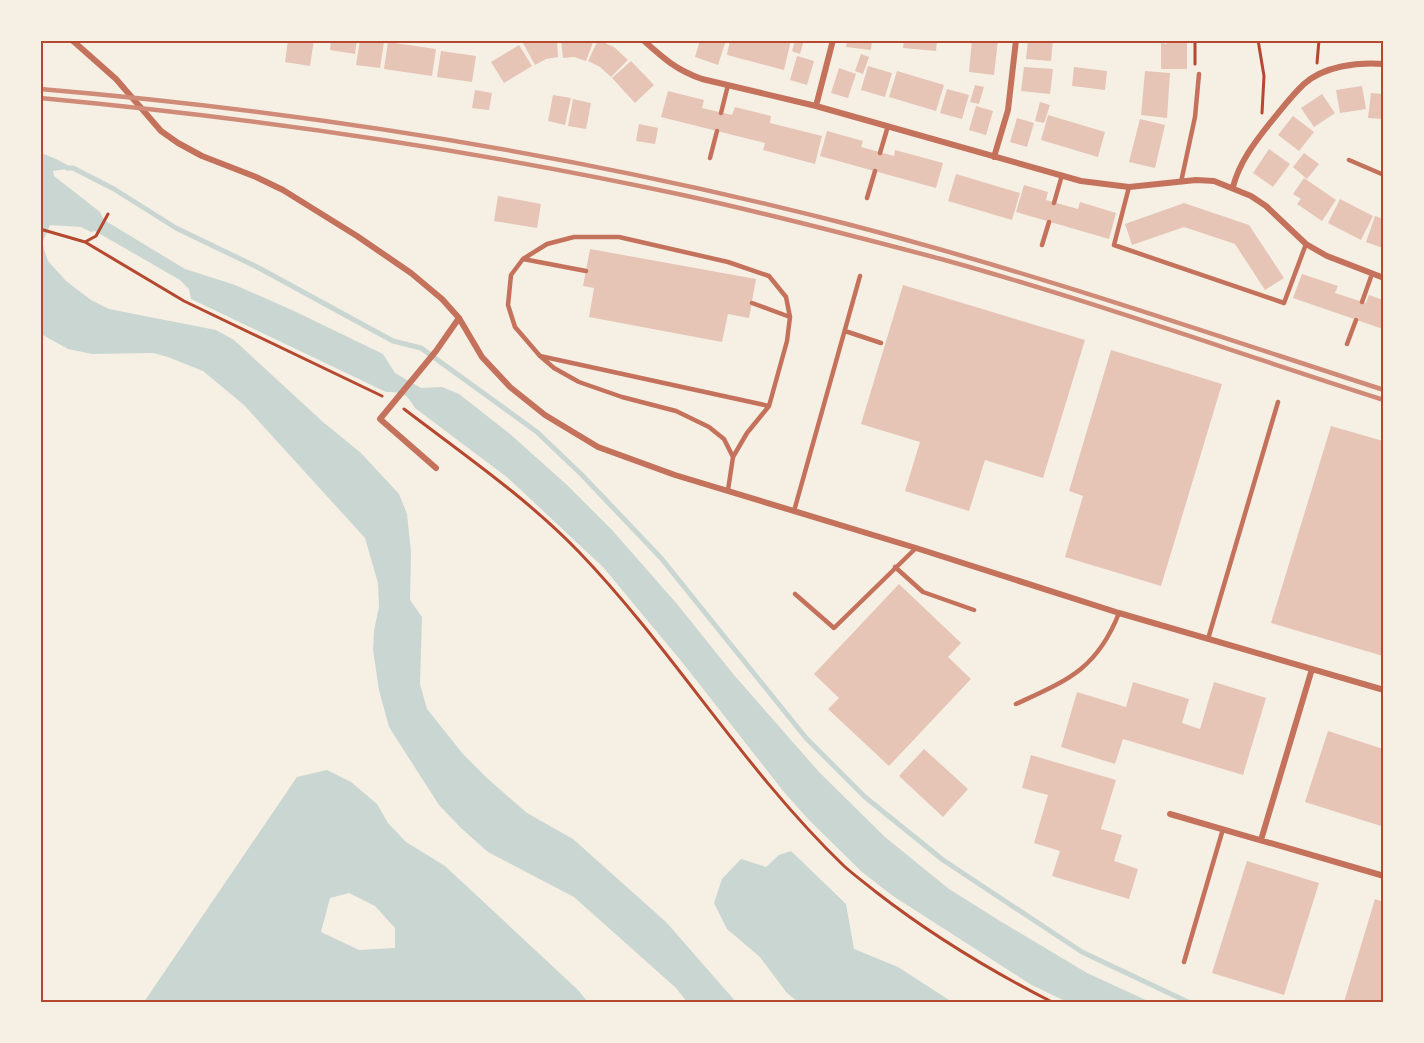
<svg xmlns="http://www.w3.org/2000/svg" width="1424" height="1043" font-family="Overpass,sans-serif">
  <style>
    .water { fill: #c9d6d2; fill-rule: evenodd }
    .lines { fill: none; stroke-linecap: round; stroke-linejoin: round }
    .stream { stroke: #c9d6d2; stroke-width: 5 }
    .building { fill: #e6c5b7 }
    .path { stroke: #b5482f; stroke-width: 3 }
    .service { stroke: #c5725c; stroke-width: 4.5 }
    .minor { stroke: #c5725c; stroke-width: 6 }
    .rail { stroke: #cf8b77; stroke-width: 4.5 }
    .neatline { fill: none; stroke: #b5482f; stroke-width: 2 }
  </style>
  <rect width="100%" height="100%" fill="#f6efe4"/>
  <!-- water -->
  <path class="water" d="M41,153L56,159L73,168L53,171L54,176L100,212L104,220L185,269L235,285L294,311L383,354L395,373L421,388L442,387L459,394L510,434L567,485L612,530L677,604L734,675L819,772L885,837L949,889L1000,921L1087,973L1150,1002H1067L1030,984L893,896L862,872L808,819L784,792L682,662L603,567L508,478L415,408C406,393 403,392 386,392L191,299L189,289L180,280L95,231L91,232L81,227L50,225L42,243L48,261L66,281L91,300L109,309L216,330L234,340L323,422L361,453L399,494L407,514L411,552L410,600L422,617L420,684L427,709L463,754L488,779L527,813L573,839L666,922L736,1002H687L676,988L574,897L488,852L461,828L439,805L389,727L379,690L373,650L374,631L379,607L378,583L365,538L244,405L203,371L168,357L153,353L92,354L68,349L41,334Z
    M327,770L351,782L377,804L388,823L406,842L445,866L578,990L588,1002H144L297,777ZM349,893L375,906L395,928V948L359,950L321,932L330,898Z
    M791,851L846,904L854,949L898,967L952,1002H798L787,993L760,957L727,929L714,903L722,879L741,859L766,867L779,855Z"/>
  <g class="lines">
    <!-- stream -->
    <path class="stream" d="M67,168H73L114,189L176,228L259,268L393,341L421,348L537,432L582,475L661,558L806,738L865,797L943,860L1082,952L1188,1002"/>
  </g>
  <!-- building -->
  <path class="building" d="M288,40H314L310,66L285,62Z
    M331,40H357L355,54L330,50Z
    M360,40L384,42L380,68L356,65Z
    M529,40H557L558,57L546,59L535,65L523,43Z
    M561,40H594L586,61L574,57L563,58Z
    M598,40L614,47L628,60L611,77L600,67L588,61Z
    M700,40H726L718,65L695,57Z
    M730,40H791L784,70L727,55Z
    M795,40H804L800,54L792,51Z
    M847,40H872L871,50L846,47Z
    M904,40H937L936,51L903,48Z
    M972,40H998L994,75L969,72Z
    M1028,40H1053L1051,61L1026,59Z
    M1167,40H1187V69H1161V43L1167,44Z
    M388,42L436,49L432,76L384,69Z
    M519,45L532,66L504,83L491,62Z
    M441,51L476,56L472,82L437,77Z
    M861,54L869,57L863,74L855,71Z
    M797,56L814,61L807,85L790,80Z
    M631,61L654,85L635,103L612,78Z
    M868,66L892,73L885,97L861,90Z
    M1024,67L1053,69L1050,94L1021,91Z
    M1074,67L1107,71L1105,90L1072,86Z
    M839,68L856,74L848,98L831,93Z
    M897,71L944,85L936,111L889,97Z
    M1145,71L1170,73L1167,118L1141,115Z
    M975,85L984,87L979,104L970,102Z
    M1362,86L1366,109L1340,113L1336,90Z
    M947,89L969,95L962,119L940,113Z
    M475,90L492,93L489,110L472,108Z
    M668,91L704,100L702,108L732,115L735,107L771,116L770,123L822,136L815,164L763,150L765,143L661,117Z
    M1371,93L1383,94V119L1368,118Z
    M1322,94L1335,113L1314,127L1301,108Z
    M553,95L571,98L565,125L548,121Z
    M573,99L591,103L586,129L568,126Z
    M1040,102L1050,105L1044,123L1035,121Z
    M976,106L993,111L986,135L969,130Z
    M1048,115L1105,132L1098,157L1041,140Z
    M1293,116L1314,132L1299,151L1278,135Z
    M1017,118L1034,123L1027,147L1010,142Z
    M1140,119L1165,125L1155,168L1129,162Z
    M639,124L658,128L655,144L636,141Z
    M827,131L863,141L861,147L894,156L895,150L943,163L936,188L820,156Z
    M1269,149L1290,164L1273,187L1253,173Z
    M1304,153L1319,164L1307,179L1293,167Z
    M956,174L1020,193L1012,220L948,201Z
    M1304,178L1336,200L1322,221L1297,204L1301,199L1293,194Z
    M1024,185L1048,192L1046,200L1078,209L1080,202L1116,213L1109,239L1016,212Z
    M498,196L541,204L537,228L494,221Z
    M1340,199L1373,216L1361,240L1328,223Z
    M1184,203L1249,225L1284,278L1265,290L1235,244L1184,227L1132,245L1125,224Z
    M1375,216L1383,219V248L1366,242Z
    M590,249L756,279L749,318L728,314L722,342L589,317L594,288L583,286Z
    M1302,274L1338,286L1335,293L1366,303L1369,295L1383,300V329L1293,298Z
    M903,285L1085,340L1043,478L985,460L969,511L905,491L920,442L861,424Z
    M1111,350L1222,384L1161,586L1065,557L1083,496L1069,491Z
    M1331,426L1383,441V656L1271,623Z
    M899,584L961,643L948,657L971,679L889,766L828,709L839,698L814,674Z
    M1133,682L1189,699L1182,723L1200,729L1214,682L1266,698L1243,775L1123,739L1115,764L1061,747L1077,692L1126,707Z
    M1328,731L1383,749V823L1381,826L1305,802Z
    M924,749L968,789L943,817L899,776Z
    M1031,755L1116,780L1101,829L1122,835L1114,861L1138,869L1129,899L1052,876L1060,851L1034,843L1048,795L1022,788Z
    M1247,861L1319,883L1284,995L1212,973Z
    M1375,899L1383,902V1002H1344Z"/>
  <g class="lines">
    <!-- path -->
    <path class="path" d="M1195,40V64
      M1258,40L1264,76L1262,113
      M1317,63L1319,40
      M40,229L85,242L184,301L382,396
      M85,242L96,236L108,214
      M404,409C463,454 527,498 579,552C674,651 745,771 844,866C854,875 865,883 876,892C930,934 991,971 1052,1002"/>
    <!-- service -->
    <path class="service" d="M721,113L728,85
      M880,153L888,126
      M710,158L717,131
      M1349,160L1384,175
      M1181,182L1195,117L1199,74
      M1129,187L1114,245L1284,303L1306,244
      M867,198L875,171
      M1054,203L1062,175
      M1042,245L1049,222
      M523,259L586,271
      M1362,302L1372,274
      M752,303L790,317
      M845,331L881,343
      M1347,344L1356,320
      M540,356L769,406
      M728,490L733,457L747,433L769,406L787,341L790,317L786,297L769,276L728,262L619,237H574L547,244L523,259L511,275L508,305L515,327L540,356L554,368L579,382L622,397L676,411L709,427L724,439L733,457
      M794,511L860,276
      M895,567L923,592L974,610
      M795,594L834,628L916,548
      M1208,639L1278,402
      M1016,704C1068,680 1097,669 1119,613
      M1184,962L1223,829"/>
    <!-- minor -->
    <path class="minor" d="M72,40L116,79L161,131L178,143L202,156L256,177L283,190L357,236L411,273L442,299L459,318L482,357L510,387L545,415L598,447L675,475L916,548L1119,613L1384,690
      M643,40C663,58 676,70 702,79L816,106L1081,181L1129,187L1196,180L1214,181L1251,196L1266,206L1306,244L1327,256L1384,278
      M816,106L833,40
      M994,157L1008,110L1016,40
      M1233,187C1239,163 1254,143 1270,123C1281,110 1291,96 1304,84C1324,66 1357,62 1384,64
      M436,468L380,419L436,351L459,318
      M1170,814L1384,876
      M1261,840L1312,669"/>
    <!-- rail -->
    <path class="rail" d="M40,89C312,112 583,156 847,224C1028,271 1205,332 1384,390
      M40,98C255,118 468,149 678,194C766,213 854,236 941,259C1090,300 1236,353 1384,400"/>
  </g>
  <!-- border -->
  <rect width="1424" height="1043" fill="none" stroke="#f6efe4" stroke-width="84"/>
  <rect x="42" y="42" width="1340" height="959" class="neatline"/>
</svg>
